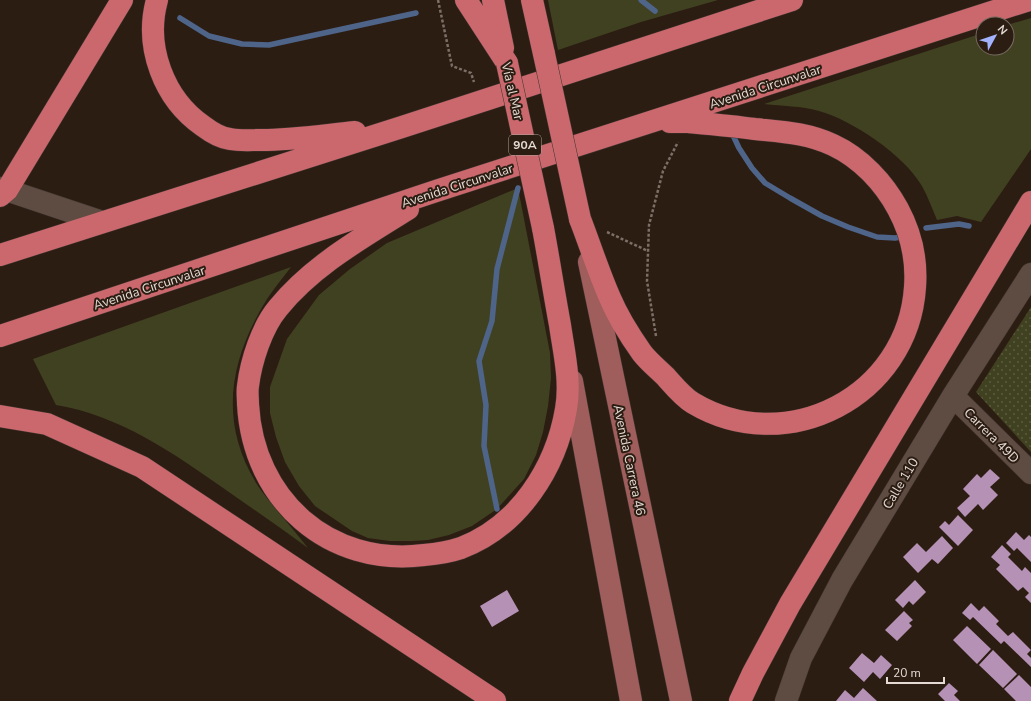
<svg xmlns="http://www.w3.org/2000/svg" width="1031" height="701" font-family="'Nunito Sans',sans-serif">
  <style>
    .grass { fill: #404121 }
    .park { fill: url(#park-dots) }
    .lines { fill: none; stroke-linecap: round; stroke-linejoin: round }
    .stream { stroke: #4f6489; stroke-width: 5.5 }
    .building { fill: #b491b5 }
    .minor-casing { stroke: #413630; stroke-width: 23 }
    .major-casing { stroke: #413630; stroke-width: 23 }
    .highway-casing { stroke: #413630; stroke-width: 23 }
    .path { stroke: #7c6f66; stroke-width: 2.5; stroke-dasharray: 3 2; stroke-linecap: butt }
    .minor { stroke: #5e4c42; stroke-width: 22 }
    .major { stroke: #9f5d5c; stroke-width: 22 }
    .highway { stroke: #cb686d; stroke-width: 22 }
    .highway-bridge-casing { stroke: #413630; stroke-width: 23; stroke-linecap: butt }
    .highway-bridge { stroke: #cb686d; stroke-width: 22 }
    .labels { text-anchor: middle; stroke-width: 4; stroke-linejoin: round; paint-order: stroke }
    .shield { fill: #2c1d13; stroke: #aea29a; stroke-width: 1 }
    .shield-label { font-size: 12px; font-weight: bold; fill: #e5dbd4 }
    .street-label { font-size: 13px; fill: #e5dbd4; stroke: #2c1d13 }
  </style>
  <defs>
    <pattern id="park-dots" width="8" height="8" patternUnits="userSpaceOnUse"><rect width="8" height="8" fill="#404121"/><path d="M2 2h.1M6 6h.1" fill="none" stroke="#5b5c40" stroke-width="1.8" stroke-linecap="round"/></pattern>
  </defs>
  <rect width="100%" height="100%" fill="#2c1d13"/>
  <!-- grass -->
  <path class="grass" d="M548,0H718L641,22L558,50Z
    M1031,18V149L981,222L957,216L937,220C932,208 928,197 922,186C904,155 852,120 819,111C801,106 782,106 764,104L983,33V48H1007V25Z
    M518,188L544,322L550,353L551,378L548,406L543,432L536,455L524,479L497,509L472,526L449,535L428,540L411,541H390L368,538L352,531L315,506L299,486L285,462L276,437L270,413V387L287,339L319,295L350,269L387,243Z
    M291,267C283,278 274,288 267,299C229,360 218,423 258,486C263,494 270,501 275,508C286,521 297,534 308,548C281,528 253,509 226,490C175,454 119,415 56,405L33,359Z"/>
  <!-- park -->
  <path class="park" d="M1031,307V452L976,392Z"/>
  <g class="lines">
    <!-- stream -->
    <path class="stream" d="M641,0L655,11
      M180,18L209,36L242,44L269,45L416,13
      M731,131L739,148L752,168L765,183L790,198L822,216L848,227L877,237L895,238L901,237
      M926,228L959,224L969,226
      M497,509L484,446L486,405L479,361L492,321L497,269L518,188"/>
  </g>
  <!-- building -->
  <path class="building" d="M990,469L1000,478L990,487L998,495L983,510L978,504L965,517L957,508L970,496L963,489L977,474L981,478Z
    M958,515L973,530L958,546L939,527L945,521L949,525Z
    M1016,532L1024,540L1029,535L1031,537V562L1017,548L1014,551L1006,543Z
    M942,536L953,548L938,564L932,559L918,573L903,557L917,543L926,552Z
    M1002,545L1011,554L1008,557L1022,571L1025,567L1031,573V603L1025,597L1029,593L1023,587L1018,591L996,569L1000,565L991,557Z
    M915,580L926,592L913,605L909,601L903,608L895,600Z
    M507,590L519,611L492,627L480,606Z
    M971,603L979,611L984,606L999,621L996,624L1008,636L1013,632L1031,650L1027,654L1031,658V667L1004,641L1001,644L973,617L970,620L962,613Z
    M904,611L913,620L909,623L912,626L897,641L885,630Z
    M967,626L991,649L977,664L953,640Z
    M993,650L1017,674L1003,688L979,665Z
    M862,653L874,663L881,655L892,665L880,679L873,672L864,682L849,668Z
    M1019,675L1031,687V701H1016L1004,689Z
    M949,683L958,691L954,695L960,701H945L938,694Z
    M863,688L877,701H836L845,690L854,698Z"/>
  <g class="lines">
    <defs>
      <path id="minor" d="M0,188L102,222
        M953,396L1031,473
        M786,701L801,658L842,580L953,396L1031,274"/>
      <path id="major" d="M589,262L681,701
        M572,381L631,701"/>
      <path id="highway" d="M157,0C144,47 164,99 203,126C211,132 220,138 230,139C240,141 251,140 261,140C293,140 324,135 355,132
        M466,0L507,63
        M493,0L503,48
        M532,0L544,54
        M0,196L7,190L122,0
        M408,209C362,238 313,265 278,308C262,327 251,361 248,386C247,392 248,398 248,404C253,500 329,567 424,555C436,554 449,552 461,548C519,526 556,468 566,409C571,381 564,353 560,325C554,293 549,260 543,228
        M580,219C590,245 599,273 610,298C618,317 630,336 642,353C649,362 658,369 666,377C674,386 683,397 693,403C787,459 908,396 915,287C917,260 911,233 898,209C884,183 861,158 833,145C807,133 784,132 755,129C733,126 710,124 688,122H670
        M0,255L402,127L792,0
        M0,336L436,191L1029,0
        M0,416L47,424L142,467L495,701
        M740,701L753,673L790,604L1031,202"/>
    </defs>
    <!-- minor casing -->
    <use href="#minor" class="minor-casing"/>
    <!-- major casing -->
    <use href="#major" class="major-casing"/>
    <!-- highway casing -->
    <use href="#highway" class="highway-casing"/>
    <!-- path -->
    <path class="path" d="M438,0L452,66L471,73L474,82
      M607,232L648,251
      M656,336L647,281L649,225L663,171L678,142"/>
    <!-- minor -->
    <use href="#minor" class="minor"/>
    <!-- major -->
    <use href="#major" class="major"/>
    <!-- highway -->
    <use href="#highway" class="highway"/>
    <defs>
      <path id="highway-bridge" d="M544,54L580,219
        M507,63L543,228"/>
    </defs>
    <!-- highway-bridge casing -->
    <use href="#highway-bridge" class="highway-bridge-casing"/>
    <!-- highway-bridge -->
    <use href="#highway-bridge" class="highway-bridge"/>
  </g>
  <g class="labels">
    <!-- shield labels -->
    <rect class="shield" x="509" y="135" width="32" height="20" rx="3"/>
    <g class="shield-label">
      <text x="525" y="149">90A</text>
    </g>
    <!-- street labels -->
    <g class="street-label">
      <text transform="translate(765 86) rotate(-18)" y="5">Avenida Circunvalar</text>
      <text transform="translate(513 91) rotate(77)" y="5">Vía al Mar</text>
      <text transform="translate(457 185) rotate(-18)" y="5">Avenida Circunvalar</text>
      <text transform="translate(149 287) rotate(-18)" y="5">Avenida Circunvalar</text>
      <text transform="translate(992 435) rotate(45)" y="5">Carrera 49D</text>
      <text transform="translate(630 460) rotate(78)" y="5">Avenida Carrera 46</text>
      <text transform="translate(900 483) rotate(-59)" y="5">Calle 110</text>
    </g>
  </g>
  <!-- north arrow -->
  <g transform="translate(995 36) rotate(50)"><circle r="19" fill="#2c1d13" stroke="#766960"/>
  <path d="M0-3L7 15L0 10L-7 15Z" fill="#a3b2fd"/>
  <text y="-6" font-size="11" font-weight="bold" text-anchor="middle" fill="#e5dbd4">N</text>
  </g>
  <!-- scale -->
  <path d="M887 677v6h57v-6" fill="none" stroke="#e5dbd4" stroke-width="2"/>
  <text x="893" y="677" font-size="12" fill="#e5dbd4" stroke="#2c1d13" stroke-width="3" paint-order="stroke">20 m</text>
</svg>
